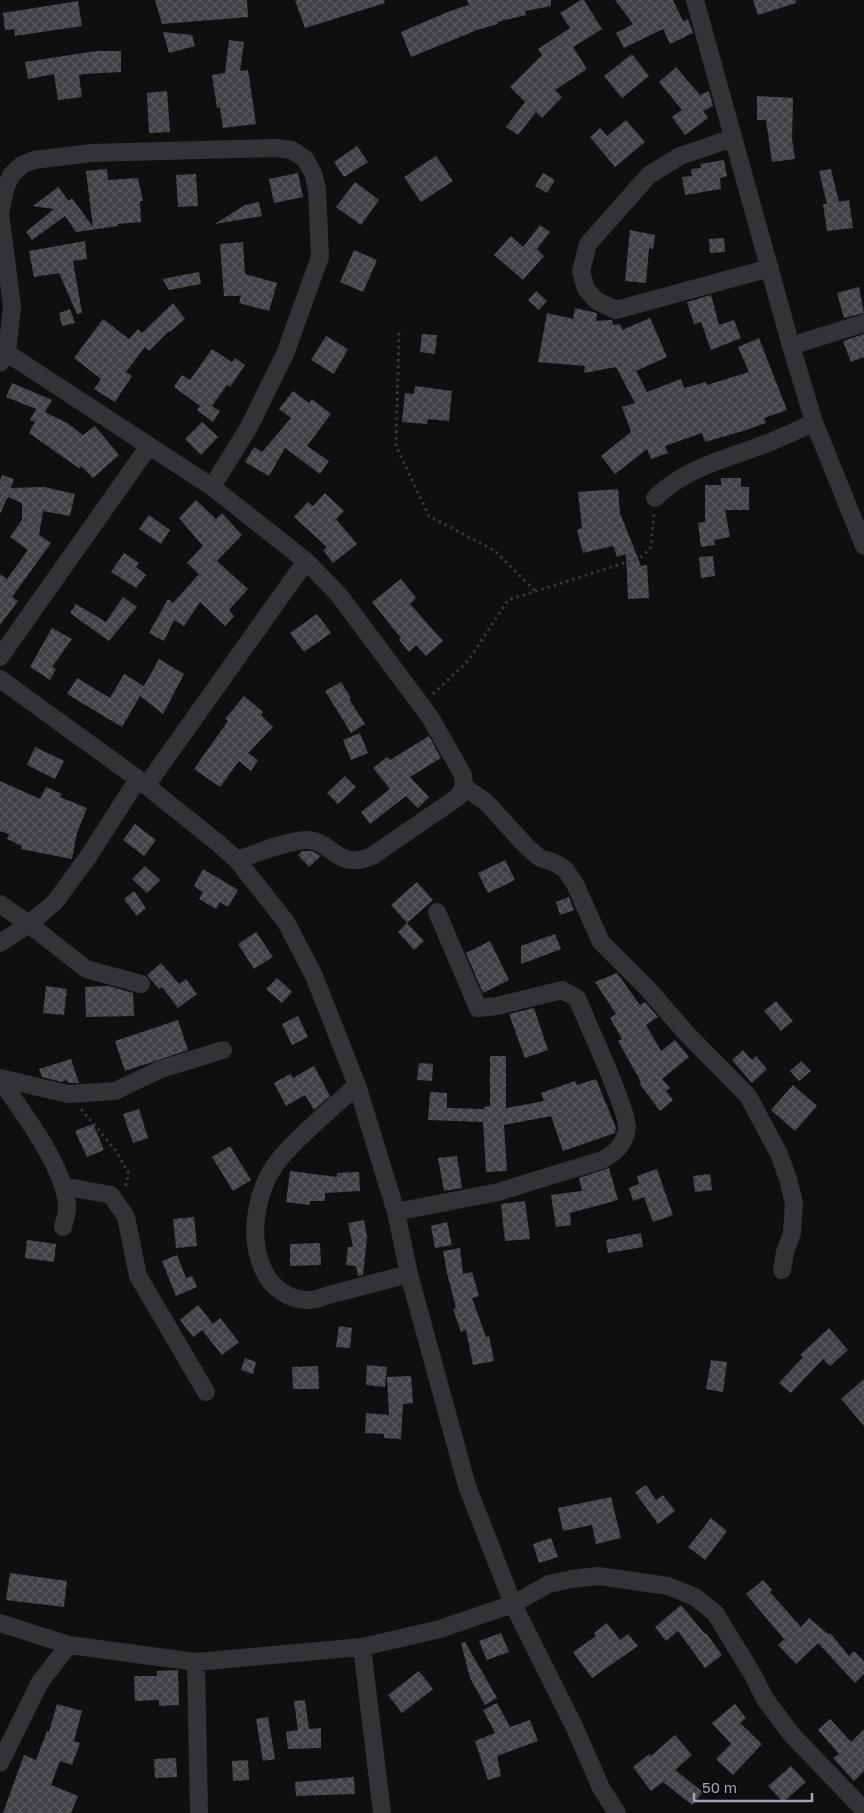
<svg xmlns="http://www.w3.org/2000/svg" width="864" height="1813" font-family="'Golos Text',sans-serif">
  <style>
    .building { fill: url(#building-cross-hatch) }
    .lines { fill: none; stroke-linecap: round; stroke-linejoin: round }
    .path { stroke: #37383c; stroke-width: 3; stroke-dasharray: 2.5 4; stroke-linecap: butt }
    .minor { stroke: #323337; stroke-width: 18 }
  </style>
  <defs>
    <pattern id="building-cross-hatch" width="8" height="8" patternUnits="userSpaceOnUse" patternTransform="scale(1.25)"><rect width="8" height="8" fill="#404146"/><path d="M0 0l8 8M0 8l8-8" fill="none" stroke="#58595e"/></pattern>
  </defs>
  <rect width="100%" height="100%" fill="#0f0f10"/>
  <!-- building -->
  <path class="building" d="M155,0H247L248,17L162,24Z
    M295,0H384L385,3L305,28Z
    M467,0H551V6L525,11L526,15L497,22L498,24L477,30L411,57L401,32L450,11L469,5Z
    M581,0H584L602,29L573,47L587,69L555,90L562,97L542,118L536,112L518,135L506,127L525,102L510,87L542,55L538,49L570,28L560,13Z
    M615,0H673L683,21L688,19L693,33L670,44L663,29L624,48L616,33L633,24Z
    M753,0H796V3L758,15Z
    M78,1L82,26L15,36L14,29L5,30L3,13Z
    M163,32L192,35L195,46L169,53Z
    M229,40L244,42L240,71L248,70L256,124L223,128L220,107L217,108L212,75L225,73Z
    M96,51H121V72L83,74L79,76L82,97L58,100L54,74L28,79L25,62Z
    M632,54L649,76L622,98L604,76Z
    M676,67L700,95L709,91L713,106L703,111L708,118L685,135L672,117L682,110L659,82Z
    M167,91L170,132L149,133L147,93Z
    M757,96L793,98L792,139L795,159L772,162L766,120H757Z
    M626,120L645,142L615,167L590,137L600,128L607,136Z
    M357,146L368,162L344,177L334,162Z
    M436,156L453,181L421,202L404,177Z
    M724,160L727,176L720,178L721,189L685,195L682,177L692,176L691,169L701,168L700,164Z
    M107,169L108,180L138,178L143,201H140L141,222L117,224L118,226L76,232L65,216L32,240L26,232L54,209L33,206L58,187L69,201L72,198L93,227L86,171Z
    M831,169L839,202L849,200L853,228L827,231L823,204H827L819,171Z
    M298,173L303,197L274,203L269,179Z
    M543,173L555,180L547,193L535,186Z
    M196,174L198,206L178,207L176,175Z
    M355,182L379,200L361,225L336,207Z
    M259,202L262,216L215,224L245,205Z
    M540,225L550,232L537,249L544,256L523,280L494,255L511,236L523,247Z
    M630,230L655,235L653,249L649,248L646,283L625,281Z
    M724,238L725,252L710,253L709,239Z
    M85,241L87,259L73,261L82,313L77,314L59,273L34,277L29,251Z
    M243,242L245,274L277,283L269,311L239,303L241,296H224L220,244Z
    M354,250L377,260L363,292L340,282Z
    M199,272L201,284L169,290L162,279Z
    M859,287L864,313L844,318L837,293Z
    M536,291L547,301L539,310L528,300Z
    M711,295L719,325L734,320L741,338L711,350L701,322L694,324L687,302Z
    M173,303L185,319L170,332L169,331L149,351L145,347L126,372L132,376L115,402L94,389L101,379L74,358L103,319L129,339L138,329L142,333Z
    M575,308L597,313L596,321L612,320L613,325L620,324L622,330L650,318L667,357L636,371L647,392L681,379L684,388L706,382L707,385L749,372L738,347L759,338L787,410L764,418L766,423L743,431L705,442L702,433L665,446L668,453L651,459L647,449L615,474L601,456L631,432L622,407L635,403L616,367L584,373L585,366L538,362L547,313L573,319Z
    M70,309L75,323L62,326L59,313Z
    M422,334L437,335L435,354L420,352Z
    M864,334V357L851,362L843,341Z
    M326,336L348,349L334,374L311,360Z
    M212,349L232,362L235,358L245,365L230,387L227,385L212,406L220,411L213,422L197,410L200,406L174,387L182,375L190,380Z
    M12,383L52,400L45,412L67,423L83,435L95,426L119,455L93,478L81,466L80,469L29,433L35,422L30,420L36,409L6,397Z
    M415,386L452,391L449,421L428,419L427,424L402,422L405,393L414,394Z
    M293,391L309,403L312,399L331,414L307,446L329,461L320,474L285,448L269,476L245,462L254,447L262,452L291,418L279,409Z
    M202,422L218,437L201,455L185,439Z
    M2,475L14,479L11,488L44,487L75,494L70,516L43,511L39,535L51,543L12,597L18,601L0,625V574L7,579L28,550L10,537L22,520V503L8,497L0,514V481Z
    M721,478H741V487H749V510H725L730,537L714,540L715,545L701,547L698,523L705,522V485H721Z
    M618,489L620,513L641,566L647,565L649,598L628,599L626,554L617,557L613,546L583,553L577,530L582,528L578,492Z
    M325,493L344,511L336,519L357,544L333,563L323,550L327,547L294,517L308,502L313,506Z
    M196,500L216,519L222,513L242,535L217,561L248,589L229,610L234,616L225,626L200,602L184,626L174,620L164,641L149,633L168,599L173,603L199,574L187,563L203,546L179,518Z
    M149,515L170,530L161,544L139,529Z
    M124,553L139,563L136,567L146,575L136,588L111,572Z
    M713,556L715,576L701,578L699,557Z
    M401,579L416,598L410,604L443,641L426,656L416,645L409,652L399,640L401,638L372,602Z
    M123,597L137,607L109,641L70,613L76,604L106,622Z
    M317,614L331,633L304,652L290,633Z
    M52,628L72,639L52,667L56,669L50,680L30,667Z
    M159,659L184,674L163,714L140,696L122,727L67,694L77,678L110,698L124,674L144,686Z
    M341,682L351,698L349,699L365,724L351,733L325,691Z
    M244,696L263,712L261,715L273,727L248,753L258,760L251,771L239,761L220,787L194,769L228,721L225,719Z
    M360,733L368,753L351,760L343,740Z
    M429,736L441,758L410,777L429,797L418,808L406,796L370,824L361,812L390,789L373,768L387,757L390,760Z
    M35,747L64,761L55,779L27,765Z
    M345,776L356,787L338,804L327,793Z
    M0,781L40,799L46,787L62,794L60,797L87,808L77,833L72,859L21,849L22,846L7,839L9,834L0,831Z
    M135,824L156,840L144,856L123,840Z
    M302,851H312L321,856L309,867L298,855Z
    M505,860L515,880L488,893L478,873Z
    M145,866L160,880L147,893L132,879Z
    M203,869L238,890L228,907L220,902L216,909L199,899L203,892L194,886Z
    M417,882L433,900L407,923L391,905Z
    M134,891L146,908L137,916L124,899Z
    M569,897L574,910L560,915L556,902Z
    M407,923L424,941L414,950L398,932Z
    M256,932L273,957L254,969L238,944Z
    M555,934L561,949L521,964V946Z
    M490,941L509,980L483,993L466,953Z
    M161,963L179,984L186,979L197,994L178,1008L162,987L159,989L147,975Z
    M617,973L640,1005L645,1002L658,1017L646,1025L661,1051L675,1040L689,1057L662,1079L670,1088L666,1091L673,1100L660,1111L639,1083L641,1082L618,1041L622,1039L610,1018L616,1014L595,982Z
    M277,978L292,992L282,1003L266,989Z
    M46,986L67,989L64,1015L43,1013Z
    M109,986L133,993L134,1016L86,1017L85,987Z
    M776,1001L793,1021L781,1031L764,1011Z
    M534,1008L548,1050L525,1058L509,1014Z
    M298,1016L308,1037L292,1045L282,1024Z
    M178,1020L188,1050L125,1071L115,1041Z
    M743,1050L752,1060L756,1056L767,1069L752,1083L732,1060Z
    M490,1056H506V1108L544,1101L541,1093L575,1081L577,1085L596,1079L616,1128L615,1133L563,1151L551,1116L504,1125L507,1171L486,1172L483,1122L428,1120L430,1092L447,1093V1108L484,1109V1107L490,1106Z
    M71,1059L79,1083H69L66,1080L62,1082L42,1077L39,1069Z
    M801,1061L811,1071L799,1081L790,1071Z
    M419,1063L433,1064L432,1081L417,1080Z
    M314,1066L330,1096L314,1110L305,1095L286,1106L274,1083L290,1074L293,1078Z
    M793,1085L817,1106L795,1131L771,1110Z
    M139,1109L148,1138L133,1143L123,1114Z
    M93,1124L104,1150L87,1157L75,1131Z
    M230,1146L251,1180L233,1191L212,1157Z
    M457,1156L462,1188L444,1191L438,1158Z
    M609,1168L618,1200L570,1213L571,1225L556,1227L551,1195L582,1191L579,1178Z
    M657,1169L673,1215L653,1222L644,1197L633,1201L629,1188L639,1184L637,1176Z
    M290,1171L337,1177V1173L359,1172L360,1191L325,1193V1201H310V1205L286,1202Z
    M710,1174L712,1190L695,1192L693,1176Z
    M525,1201L530,1239L505,1241L501,1204Z
    M194,1217L197,1246L176,1248L173,1219Z
    M364,1220L367,1237L363,1275L358,1276L356,1266L346,1265L348,1247H353L348,1223Z
    M447,1222L452,1245L435,1248L431,1226Z
    M641,1233L643,1247L608,1253L606,1240Z
    M27,1240L56,1244L54,1262L25,1258Z
    M320,1243L321,1265L290,1266V1244Z
    M460,1248L463,1274L472,1272L479,1296L472,1298L486,1337L489,1336L494,1361L473,1365L466,1330L461,1332L453,1309L456,1308L447,1273L443,1251Z
    M177,1255L186,1278L192,1276L197,1287L176,1296L162,1261Z
    M198,1305L213,1324L220,1318L239,1342L222,1355L202,1330L193,1337L180,1320Z
    M339,1326L352,1328L350,1348L336,1347Z
    M829,1328L848,1350L830,1366L823,1359L791,1393L779,1383L803,1357L800,1355Z
    M245,1358L256,1362L253,1374L241,1370Z
    M711,1360L727,1362L723,1392L706,1389Z
    M367,1365L387,1367L385,1387L366,1385Z
    M318,1366L319,1389H293L292,1367Z
    M411,1376L413,1403L403,1404L401,1439L384,1438V1434L365,1433L366,1413L389,1415L387,1377Z
    M864,1379V1426L841,1399Z
    M646,1485L656,1500L663,1495L675,1511L658,1524L635,1492Z
    M611,1497L621,1538L596,1544L592,1525L563,1531L558,1508Z
    M711,1518L727,1531L705,1560L688,1547Z
    M551,1538L558,1557L539,1563L533,1544Z
    M10,1573L67,1581L64,1607L6,1600Z
    M763,1580L772,1590L770,1592L801,1627L809,1618L828,1634L830,1633L849,1656L854,1651L864,1661V1674L855,1683L818,1643L796,1664L778,1645L784,1639L746,1594Z
    M681,1605L705,1634L706,1633L722,1655L705,1668L678,1631L666,1641L655,1627Z
    M607,1623L620,1640L628,1634L638,1646L592,1678L573,1652L596,1636L594,1633Z
    M501,1633L509,1652L487,1660L479,1641Z
    M465,1642L497,1698L485,1705L470,1678L461,1643Z
    M178,1670L179,1705L159,1706V1700L135,1701L134,1676H157V1671Z
    M419,1671L433,1689L402,1713L388,1695Z
    M305,1700L309,1729L321,1728V1748L288,1749L286,1732L298,1730L294,1701Z
    M497,1703L510,1727L530,1720L538,1741L497,1756L501,1776L488,1780L475,1741L495,1733L483,1710Z
    M57,1704L82,1711L74,1741L80,1743L72,1765L60,1761L51,1785L78,1796L71,1813H3L24,1755L36,1760L47,1731L49,1732Z
    M735,1704L746,1718L740,1723L762,1744L733,1775L716,1759L731,1744L712,1723Z
    M268,1717L275,1759L263,1761L256,1719Z
    M830,1719L851,1742L864,1729V1771L854,1781L833,1758L839,1754L818,1730Z
    M675,1735L692,1755L675,1770L703,1792L692,1805L663,1782L651,1791L633,1767L649,1754L651,1756Z
    M176,1758L177,1777L155,1778L154,1759Z
    M248,1760L249,1780L233,1781L232,1761Z
    M791,1766L806,1782L783,1802L768,1786Z
    M354,1777L355,1794L296,1796L295,1782Z"/>
  <g class="lines">
    <!-- path -->
    <path class="path" d="M399,333L396,446L429,516L495,551L535,591
      M433,694L468,661L508,600L640,558L651,547L654,513
      M81,1109L116,1151L129,1174L125,1187"/>
    <!-- minor -->
    <path class="minor" d="M695,0L791,346L814,422L864,546
      M733,138L680,156L649,175L588,244L581,271L586,289L597,301L616,310L770,268
      M791,346L864,323
      M7,353L212,487L306,561L339,595L430,717L463,775L464,787L458,797L372,856C336,872 333,839 305,840C283,842 258,853 237,860
      M0,363L7,353L12,306L0,213L6,186L12,174L22,165L34,160L91,153L277,148L292,150L305,159L313,173L317,189L320,257L285,354L249,427L212,487
      M655,498C685,468 726,459 765,444C782,438 798,430 814,422
      M0,657L149,446
      M0,679L138,779L218,843L237,860L286,922L314,976L357,1085L396,1212L409,1274L467,1486L513,1604L574,1726L601,1788L617,1813
      M146,786L306,561
      M464,787L486,802L527,847L540,858L553,862L565,869L575,884L601,942L647,988L687,1034L748,1096L779,1154L788,1179L794,1203L792,1233L785,1252L782,1270
      M0,904L29,924L55,902L88,857L138,779
      M0,943L29,924L86,969L141,984
      M0,1078L68,1094L115,1091L161,1069L223,1050
      M0,1080C21,1110 68,1171 67,1209C67,1215 64,1221 63,1227
      M357,1085C333,1108 305,1130 283,1155C257,1184 247,1233 263,1269C270,1286 288,1300 307,1300C316,1301 327,1295 336,1293C360,1287 385,1280 409,1274
      M63,1186L111,1195L126,1217L138,1276L206,1392
      M396,1212L498,1192L602,1160C616,1153 625,1144 627,1128C628,1110 586,1021 577,998L562,990L497,1006L478,1008L437,912
      M0,1623L69,1645L196,1662L362,1647L440,1629L513,1604L549,1584L572,1579L598,1576L668,1586L695,1597L715,1613L753,1675L765,1699L792,1735L864,1810
      M362,1647L382,1813
      M196,1662L199,1813
      M0,1763L40,1682L69,1645"/>
  </g>
  <!-- scale -->
  <path d="M694 1793v8h118v-8" fill="none" stroke="#a1a5b0" stroke-width="2.5"/>
  <text x="702" y="1793" font-size="15" fill="#a1a5b0" stroke="#0a0a0b" stroke-width="4" paint-order="stroke">50 m</text>
</svg>
